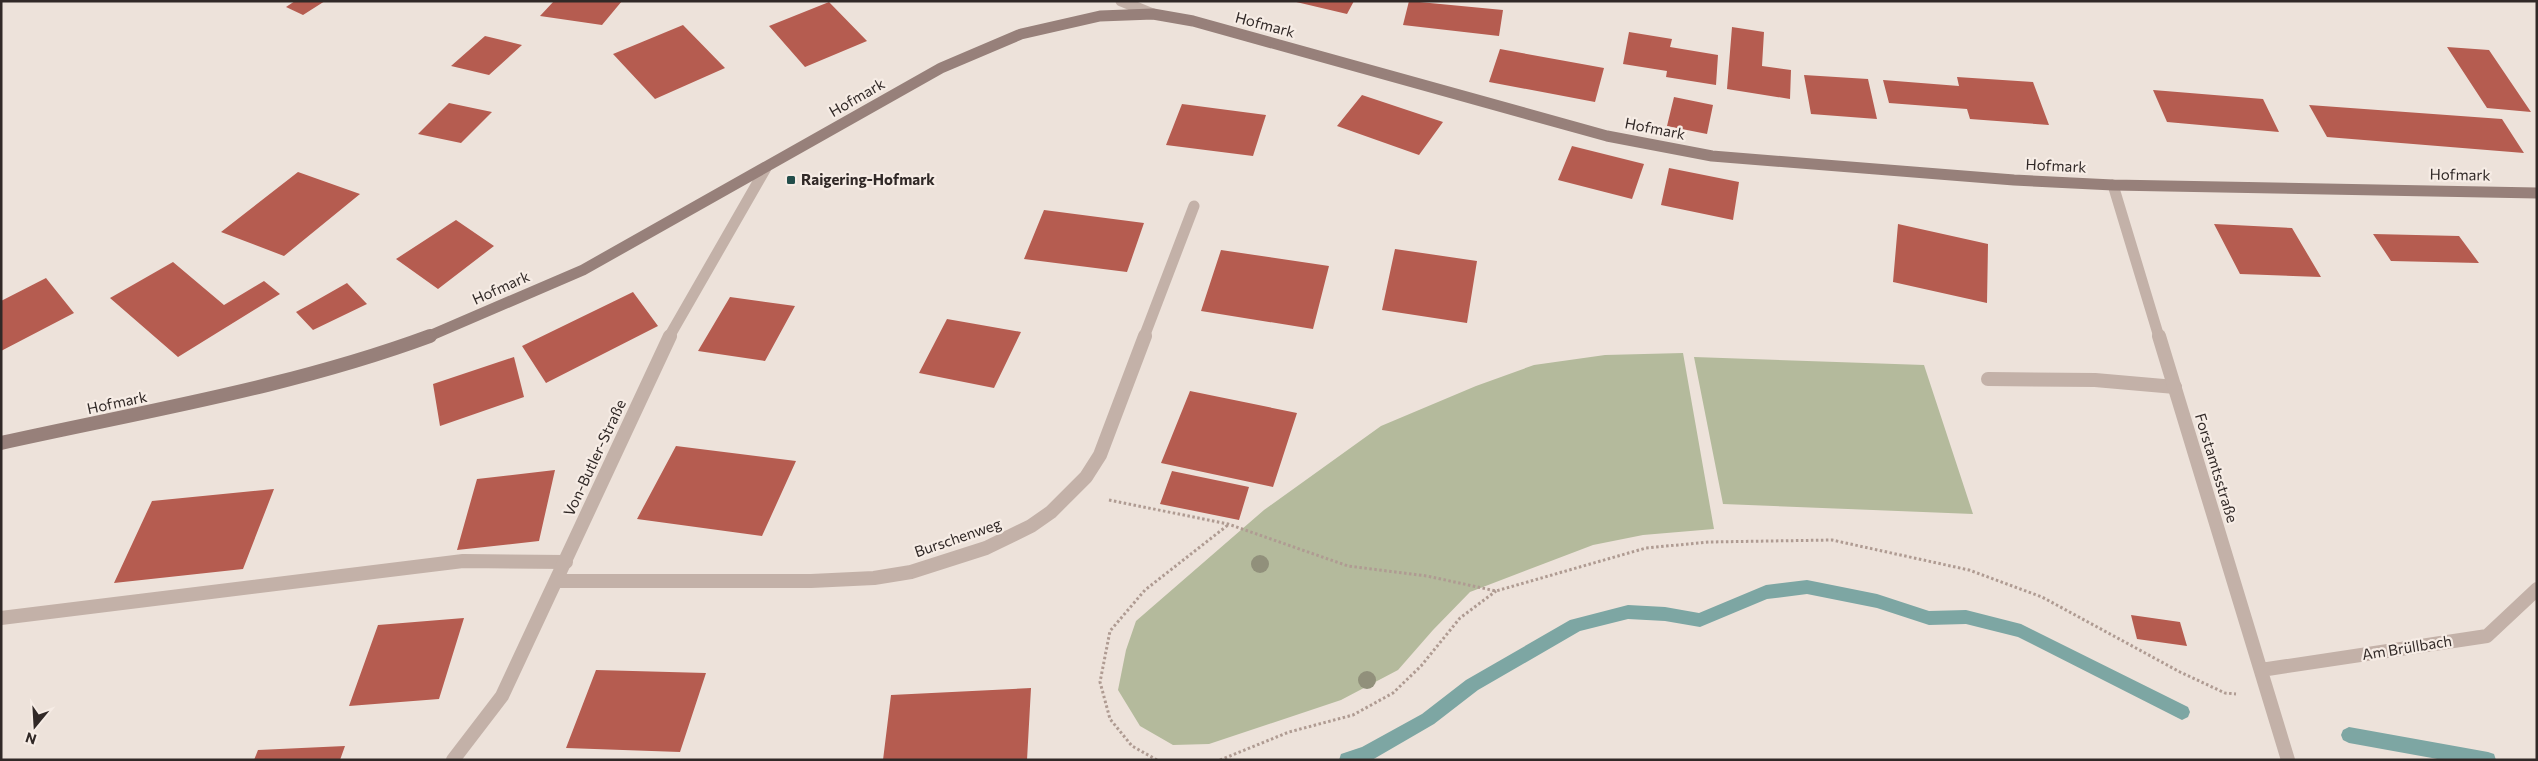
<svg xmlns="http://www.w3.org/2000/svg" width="2538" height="761" font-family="Commissioner,sans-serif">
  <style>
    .green { fill: #b4ba9c }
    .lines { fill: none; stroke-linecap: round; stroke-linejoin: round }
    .stream { fill: #7da6a3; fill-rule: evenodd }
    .building { fill: #b55c50 }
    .path { stroke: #af9b92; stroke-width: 3; stroke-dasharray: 2.5 2.5; stroke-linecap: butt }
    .lane { stroke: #c3b1a8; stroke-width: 14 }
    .street-far1 { stroke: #c3b1a8; stroke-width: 11 }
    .street { stroke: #c3b1a8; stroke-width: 14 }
    .secondary-far1 { stroke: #97807a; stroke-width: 11 }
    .secondary { stroke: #97807a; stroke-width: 14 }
    .tree { fill: #91907b }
    .poi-dot { fill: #224d4a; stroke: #f6ece5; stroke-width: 2 }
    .labels { text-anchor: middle; stroke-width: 4.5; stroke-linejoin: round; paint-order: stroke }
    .street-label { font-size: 15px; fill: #312927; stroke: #f6ece5 }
    .poi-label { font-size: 15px; font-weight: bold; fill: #312927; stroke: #f6ece5; text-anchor: start }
  </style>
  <rect width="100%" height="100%" fill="#ede2da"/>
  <!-- green -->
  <path class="green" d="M1683,353L1714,529L1643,535L1593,545L1470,592L1433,630L1398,670L1341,700L1209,744L1173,745L1140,726L1118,690L1126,650L1136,621L1264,510L1381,426L1476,386L1534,365L1605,355Z
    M1694,357L1924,365L1973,514L1723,504Z"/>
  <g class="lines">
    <!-- stream -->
    <path class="stream" d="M1807,580L1877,594L1929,611L1966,610L2021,624L2188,707L2190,712L2188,717L2182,720L2176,717L2018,637L1966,624L1929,625L1877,608L1807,594L1767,599L1700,627L1665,621L1628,619L1580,631L1478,690L1434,724L1372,760H1339L1341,754L1362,747L1422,714L1466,680L1570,620L1628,605L1665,607L1699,613L1766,585Z
      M2349,727L2488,752L2494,754L2496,760H2443L2349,743L2343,740L2341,735L2343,730Z"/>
  </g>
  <!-- building -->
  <path class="building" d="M295,1H325L303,15L286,7Z
    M554,1H622L602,25L540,16Z
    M1292,1H1354L1347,14Z
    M1409,1L1503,10L1499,36L1403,25Z
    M829,2L867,41L805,67L769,26Z
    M683,25L725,68L655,99L613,54Z
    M1732,27L1764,32L1762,66L1791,70L1790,99L1727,89Z
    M1629,32L1672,39L1670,47L1718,55L1716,85L1666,77L1667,71L1623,64Z
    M485,36L522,45L489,75L451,66Z
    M2447,47L2489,50L2531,112L2487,108Z
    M1500,49L1604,68L1595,102L1489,82Z
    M1804,75L1868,79L1877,119L1811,114Z
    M1957,77L2033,82L2049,125L1970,119L1967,109L1889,103L1883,80L1959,86Z
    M2153,90L2263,99L2279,132L2167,122Z
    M1362,95L1443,122L1419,155L1337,126Z
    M1674,97L1713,105L1707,134L1667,126Z
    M449,103L492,112L461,143L418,134Z
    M1182,104L1266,115L1253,156L1166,145Z
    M2309,105L2502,119L2524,153L2327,137Z
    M1572,146L1644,164L1632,199L1558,180Z
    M1669,168L1739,182L1733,220L1661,205Z
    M298,172L360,194L284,256L221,232Z
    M1044,210L1144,223L1127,272L1024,259Z
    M456,220L494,246L438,289L396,259Z
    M1898,224L1988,244L1987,303L1893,282Z
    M2214,224L2292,228L2321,277L2240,274Z
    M2373,234L2459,236L2479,263L2391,261Z
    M1395,249L1477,261L1467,323L1382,310Z
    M1221,250L1329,266L1313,329L1201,311Z
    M173,262L224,305L264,281L280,294L178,357L110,298Z
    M46,278L74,313L1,351V301Z
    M347,283L367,304L313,330L296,312Z
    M633,292L658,326L546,383L522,346Z
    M730,297L795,306L765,361L698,351Z
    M947,319L1021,332L994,388L919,373Z
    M514,357L524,397L440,426L433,384Z
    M1190,391L1297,413L1273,487L1161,463Z
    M676,446L796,461L762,536L637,519Z
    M555,470L539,541L457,550L477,479Z
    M1172,471L1249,487L1239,520L1160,504Z
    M274,489L243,569L114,583L152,501Z
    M2131,615L2180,622L2187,646L2137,639Z
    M464,618L439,699L349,706L378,625Z
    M596,670L706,673L680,752L566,748Z
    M1031,688L1027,760H883L891,695Z
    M345,746L340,760H254L258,750Z"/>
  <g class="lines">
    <!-- path -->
    <path class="path" d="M1109,500L1228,524L1348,566L1427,576L1496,591L1646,548L1709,542L1832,540L1969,570L2042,597L2180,672L2225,693L2236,694
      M1157,760L1132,746L1110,719L1100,682L1110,631L1145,590L1228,525
      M1220,760L1289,732L1353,715L1393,693L1421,666L1460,618L1496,591"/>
    <!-- lane -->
    <path class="lane" d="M1988,379L2095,380L2175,387
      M1,618L463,561L566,562"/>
    <!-- street-far1 -->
    <path class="street-far1" d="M1121,1L1153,14
      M2113,185L2159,337
      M669,337L766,168
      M1144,337L1194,206"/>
    <!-- street -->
    <path class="street" d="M2159,336L2288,760
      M557,581H811L874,578L911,572L986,548L1031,526L1051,512L1086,477L1100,455L1145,336
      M2261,670L2487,636L2537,589
      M453,760L502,696L670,336"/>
    <!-- secondary-far1 -->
    <path class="secondary-far1" d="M427,337L583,270L941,68L1021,34L1100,16L1153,14L1193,21L1607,136L1712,156L2014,180L2113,185L2537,193"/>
    <!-- secondary -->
    <path class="secondary" d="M1,443C145,411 292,387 430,336"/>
  </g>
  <!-- trees -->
  <g class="tree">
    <circle cx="1260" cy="564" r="9"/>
    <circle cx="1367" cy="680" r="9"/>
  </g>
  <!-- markers -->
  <rect class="poi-dot" x="786" y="175" width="10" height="10" rx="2.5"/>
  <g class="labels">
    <!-- street labels -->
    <g class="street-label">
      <text transform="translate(1265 25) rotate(15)" y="5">Hofmark</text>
      <text transform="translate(857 98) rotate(-30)" y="5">Hofmark</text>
      <text transform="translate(1655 129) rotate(11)" y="5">Hofmark</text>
      <text transform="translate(2056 166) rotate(3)" y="5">Hofmark</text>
      <text transform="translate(2460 175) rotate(1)" y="5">Hofmark</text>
      <text transform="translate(501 288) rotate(-24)" y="5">Hofmark</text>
      <text transform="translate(117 403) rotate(-12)" y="5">Hofmark</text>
      <text transform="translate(595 458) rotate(-65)" y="5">Von-Butler-Straße</text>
      <text transform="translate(2216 468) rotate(73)" y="5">Forstamtsstraße</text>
      <text transform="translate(958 538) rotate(-19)" y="5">Burschenweg</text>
      <text transform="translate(2407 648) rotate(-9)" y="5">Am Brüllbach</text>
    </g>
    <!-- poi labels -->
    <g class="poi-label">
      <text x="801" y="185">Raigering-Hofmark</text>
    </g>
  </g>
  <!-- border -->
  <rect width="2538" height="761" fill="none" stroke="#312927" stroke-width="5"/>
  <!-- north arrow -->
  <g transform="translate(35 726) rotate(198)" stroke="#f6ece5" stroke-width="4" paint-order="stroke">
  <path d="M0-4L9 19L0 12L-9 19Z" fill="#312927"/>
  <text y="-8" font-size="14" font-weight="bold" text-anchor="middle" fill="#312927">N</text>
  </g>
</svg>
